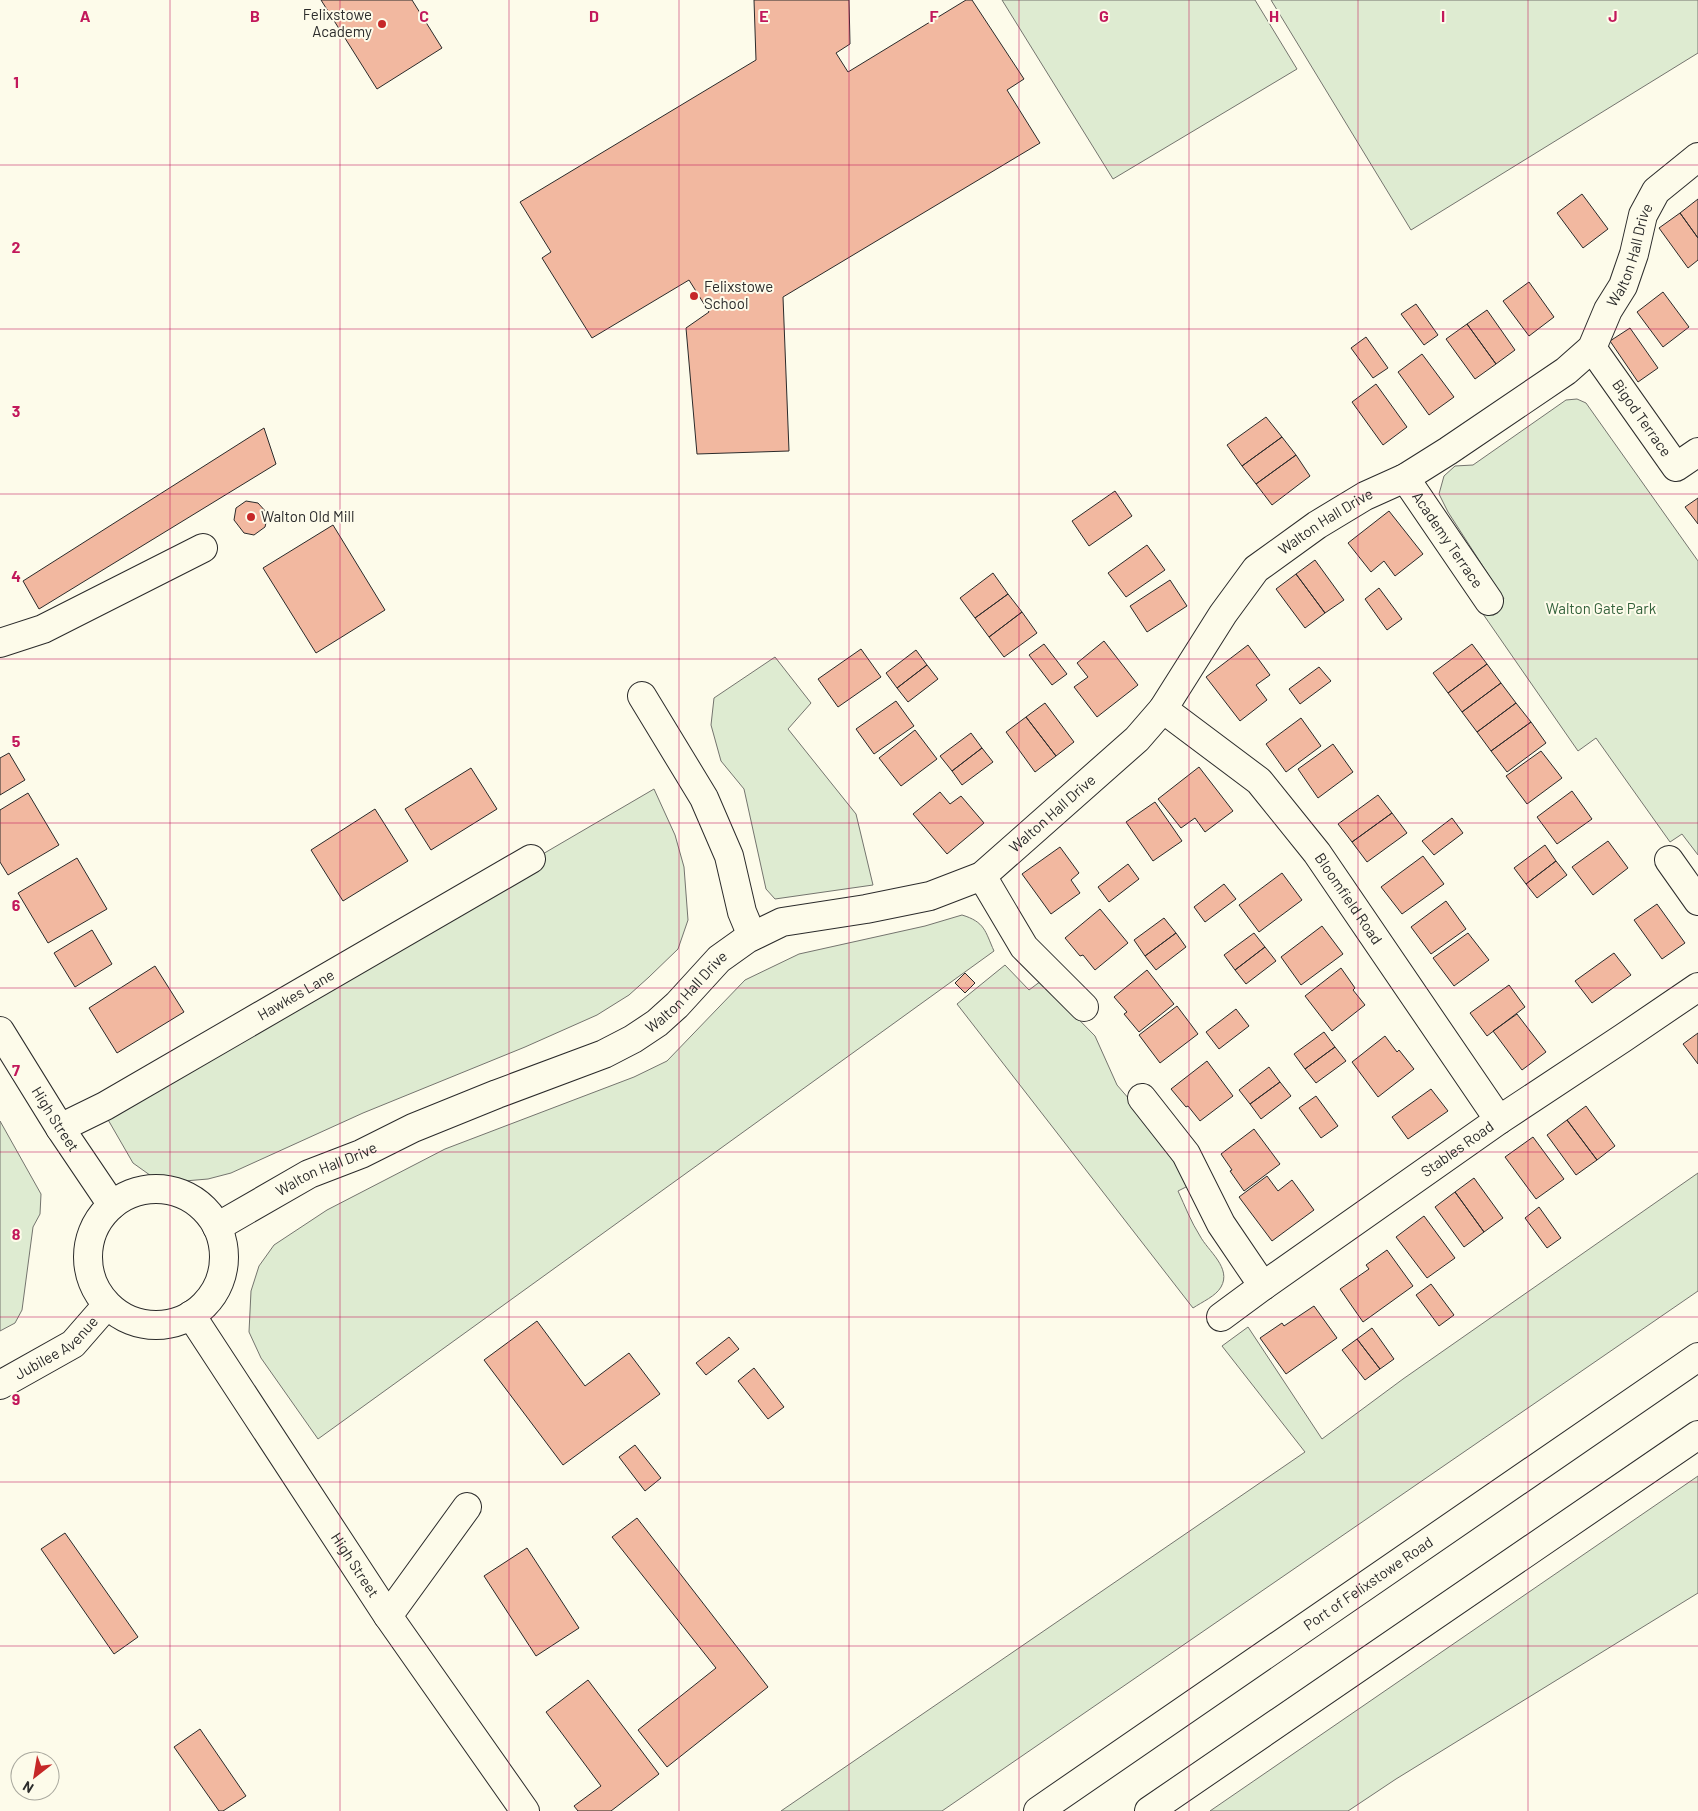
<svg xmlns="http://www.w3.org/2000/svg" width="1698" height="1811" font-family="Barlow,sans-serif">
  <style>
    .green { fill: #deebd1; stroke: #74746e }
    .building { fill: #f2b8a0; stroke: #2b2b2b }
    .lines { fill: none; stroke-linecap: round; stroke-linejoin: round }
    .minor-casing { stroke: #2b2b2b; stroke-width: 30 }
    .highway-casing { stroke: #2b2b2b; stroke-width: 30 }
    .minor { stroke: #fdfbea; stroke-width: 28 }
    .highway { stroke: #fdfbea; stroke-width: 28 }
    .grid { fill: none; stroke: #c2185b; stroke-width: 1; stroke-opacity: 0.55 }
    .poi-dot { fill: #c62828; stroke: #fdfbea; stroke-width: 2 }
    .labels { text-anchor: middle; stroke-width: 4; stroke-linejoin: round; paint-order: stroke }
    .poi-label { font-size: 15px; fill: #2b2b2b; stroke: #fdfbea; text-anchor: start }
    .street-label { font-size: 15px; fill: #2b2b2b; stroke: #fdfbea }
    .park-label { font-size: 15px; fill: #34623c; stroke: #fdfbea }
    .grid-label { font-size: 16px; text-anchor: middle; font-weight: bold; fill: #c2185b; stroke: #fdfbea; stroke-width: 4; stroke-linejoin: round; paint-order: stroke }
  </style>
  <rect width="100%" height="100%" fill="#fdfbea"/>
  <!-- green -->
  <path class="green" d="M1002,0H1255L1297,69L1113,179Z
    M1271,0H1698V53L1411,230Z
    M1577,399L1586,403L1698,561V855L1682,834L1670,842L1596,738L1578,751L1483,614L1504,599L1448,512L1439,494L1444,476L1455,466L1473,465L1566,400Z
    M775,657L811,703L788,729L856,814L873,885L775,899L766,889L744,789L721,761L711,725L714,698Z
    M654,789L675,835L684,867L688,920L678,949L649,977L629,995L597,1015L525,1047L363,1113L231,1173L208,1179L161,1183L133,1163L103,1111Z
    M962,915C985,922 985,931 994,951L318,1439L261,1358L249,1332L251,1291L259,1266L274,1245L327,1210L445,1149L634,1077L667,1061L745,980L799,954L925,926Z
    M1005,965L1029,990L1041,981L1095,1036L1117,1085L1155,1129L1188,1186L1178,1191C1185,1206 1191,1222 1200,1236C1208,1251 1232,1268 1221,1287C1216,1296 1202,1302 1193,1308L957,1004Z
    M0,1121L41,1194L40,1214L33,1227L22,1310L15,1323L0,1331Z
    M1698,1173V1291L942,1811H781L1305,1452L1222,1346L1248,1327L1322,1439L1403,1379Z
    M1698,1476V1593L1396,1779L1348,1811H1210Z"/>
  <!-- building -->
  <path class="building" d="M321,0H412L442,48L377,89Z
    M754,0H849L850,44L836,53L848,72L966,0H972L1024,79L1007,90L1040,143L783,297L789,451L697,454L686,328L709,312L689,280L592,338L542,258L551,252L520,202L756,60Z
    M1582,194L1608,229L1583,248L1557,213Z
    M1698,199V238L1680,213Z
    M1680,213L1698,238V260L1688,268L1659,228Z
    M1529,282L1554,317L1529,336L1503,301Z
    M1663,292L1689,327L1663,347L1637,312Z
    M1416,304L1438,335L1424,345L1401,314Z
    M1487,310L1515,350L1496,364L1467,324Z
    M1467,324L1496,364L1475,379L1446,339Z
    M1630,328L1658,368L1638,382L1610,341Z
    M1366,337L1388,368L1373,378L1351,348Z
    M1422,354L1454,397L1429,415L1398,372Z
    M1376,384L1407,427L1383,445L1352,402Z
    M1266,417L1282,437L1242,466L1227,445Z
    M264,428L276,464L39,609L23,581Z
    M1282,437L1296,455L1256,484L1242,466Z
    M1296,455L1310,476L1272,505L1256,484Z
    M1115,491L1132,516L1089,546L1072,521Z
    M1698,498V524L1685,507Z
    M246,501L258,503L268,514L265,527L254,535L244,533L234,520L236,508Z
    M1389,511L1423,554L1395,576L1384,561L1371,572L1348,543Z
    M333,525L385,610L316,653L263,568Z
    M1147,545L1165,570L1126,597L1108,573Z
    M1315,560L1344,600L1325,613L1296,574Z
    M993,573L1008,594L975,618L960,598Z
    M1296,574L1325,613L1305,628L1276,589Z
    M1170,580L1187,606L1147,632L1130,606Z
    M1379,588L1402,619L1387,630L1365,599Z
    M1008,594L1022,612L989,637L975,618Z
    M1022,612L1037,633L1004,657L989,637Z
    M1104,641L1138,685L1097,717L1074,687L1088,677L1077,663Z
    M1044,644L1067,674L1052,685L1029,655Z
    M1472,644L1487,664L1448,693L1433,673Z
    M1248,645L1270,675L1256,685L1267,700L1240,721L1206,677Z
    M861,649L881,677L838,707L818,679Z
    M916,650L927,665L897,688L886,673Z
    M1487,664L1501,683L1462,712L1448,693Z
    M927,665L938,679L908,702L897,688Z
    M1319,667L1331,681L1300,704L1289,689Z
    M1501,683L1516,703L1477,732L1462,712Z
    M896,701L914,726L874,754L856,729Z
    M1045,703L1074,742L1056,756L1026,717Z
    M1516,703L1531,722L1491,751L1477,732Z
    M1026,717L1056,756L1035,772L1006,732Z
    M1301,718L1321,746L1286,772L1266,744Z
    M1531,722L1546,743L1507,772L1491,751Z
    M915,730L937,759L901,786L879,758Z
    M971,733L982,748L952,771L940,756Z
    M1333,744L1353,772L1318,798L1298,769Z
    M982,748L993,762L962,785L952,771Z
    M1541,751L1562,778L1527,804L1506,776Z
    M9,753L25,780L0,795V758Z
    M1199,767L1233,811L1205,832L1195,818L1181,828L1158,799Z
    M471,768L497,809L431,850L405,809Z
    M1572,791L1592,819L1557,844L1537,817Z
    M940,792L950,804L961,796L984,823L947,854L913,814Z
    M28,793L59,845L8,875L0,862V810Z
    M1378,795L1392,813L1352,842L1338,824Z
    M1155,802L1182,841L1153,861L1126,822Z
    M375,809L408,861L343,901L311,850Z
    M1392,813L1407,833L1367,862L1352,842Z
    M1452,818L1463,833L1434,855L1422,841Z
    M1608,841L1628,868L1593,895L1572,867Z
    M1545,845L1556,861L1526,884L1514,868Z
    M1060,847L1079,873L1071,880L1080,893L1051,914L1022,874Z
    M1423,856L1444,884L1402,914L1381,887Z
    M77,858L107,909L48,943L18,893Z
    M1556,861L1567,875L1537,898L1526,884Z
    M1128,864L1139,879L1109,902L1098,887Z
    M1282,873L1302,900L1259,932L1239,905Z
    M1224,884L1236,899L1205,922L1194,907Z
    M1446,901L1466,929L1431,954L1411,927Z
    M1657,904L1685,943L1662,959L1634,920Z
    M1100,909L1128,943L1095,970L1083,955L1080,956L1065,938Z
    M1164,918L1176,933L1145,956L1134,940Z
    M1322,926L1343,954L1301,985L1281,957Z
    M92,930L112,964L75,987L54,953Z
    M1176,933L1186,947L1156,970L1145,956Z
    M1254,933L1265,947L1235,970L1224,955Z
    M1468,933L1489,960L1454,986L1433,958Z
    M1265,947L1276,961L1246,984L1235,970Z
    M1614,953L1631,975L1592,1003L1575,981Z
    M155,966L184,1012L117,1053L89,1008Z
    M1341,968L1355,988L1353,990L1365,1005L1332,1031L1305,996Z
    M1147,970L1174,1004L1139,1032L1124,1014L1127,1012L1114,997Z
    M965,973L975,983L965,993L955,983Z
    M1509,985L1525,1007L1487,1036L1470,1013Z
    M1177,1006L1198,1034L1160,1063L1139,1035Z
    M1236,1009L1249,1026L1219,1049L1206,1032Z
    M1517,1014L1546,1052L1522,1070L1493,1031Z
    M1324,1032L1335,1047L1305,1069L1294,1054Z
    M1698,1033V1064L1683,1044Z
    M1385,1036L1397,1052L1399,1050L1414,1069L1378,1097L1352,1062Z
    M1335,1047L1346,1061L1316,1083L1305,1069Z
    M1207,1061L1233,1096L1200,1121L1188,1106L1186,1107L1171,1089Z
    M1269,1067L1280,1082L1250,1104L1239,1090Z
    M1280,1082L1291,1096L1261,1119L1250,1104Z
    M1431,1089L1448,1111L1408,1139L1392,1117Z
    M1316,1096L1338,1126L1321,1138L1299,1108Z
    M1586,1106L1615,1146L1597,1160L1567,1120Z
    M1567,1120L1597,1160L1576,1175L1547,1135Z
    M1254,1129L1280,1164L1244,1191L1230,1171L1232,1170L1221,1154Z
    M1533,1137L1564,1179L1536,1199L1505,1157Z
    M1267,1176L1278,1191L1292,1180L1314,1210L1272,1241L1239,1197Z
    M1474,1178L1503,1218L1484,1232L1455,1192Z
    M1455,1192L1484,1232L1464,1247L1435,1207Z
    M1539,1207L1561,1238L1547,1248L1525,1218Z
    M1424,1216L1455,1258L1427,1278L1396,1237Z
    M1387,1250L1413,1286L1363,1322L1340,1289L1369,1269L1366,1265Z
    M1431,1284L1454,1315L1439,1326L1416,1295Z
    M1314,1306L1337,1338L1286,1374L1260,1338L1282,1323L1284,1326Z
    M537,1321L585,1386L629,1353L660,1394L563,1465L484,1360Z
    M1372,1328L1394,1359L1380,1369L1357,1339Z
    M729,1337L739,1349L706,1375L696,1363Z
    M1357,1339L1380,1369L1365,1380L1342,1350Z
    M754,1368L784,1407L768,1419L738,1381Z
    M635,1445L661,1478L645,1491L619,1457Z
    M637,1518L768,1687L667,1767L638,1730L716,1668L612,1537Z
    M65,1533L138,1637L114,1654L41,1549Z
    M527,1548L579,1628L536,1656L484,1576Z
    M588,1680L659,1774L611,1811H578L574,1806L601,1786L546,1712Z
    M200,1729L246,1796L223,1811H219L174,1747Z"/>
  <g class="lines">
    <defs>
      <g id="minor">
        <path id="s1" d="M1592,348L1676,467L1698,452"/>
        <path id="s2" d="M1405,478L1489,601"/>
        <path d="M0,643L43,629L203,548"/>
        <path d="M642,696L704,798L729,856L742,912L752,936"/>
        <path id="s3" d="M1163,709L1259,781L1317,853L1499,1120"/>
        <path d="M1669,860L1698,901"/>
        <path d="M982,876L1024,947L1084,1007"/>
        <path id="s4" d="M0,1031L60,1128L112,1205"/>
        <path d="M1142,1098L1186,1154L1221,1224L1263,1286"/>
        <path id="s5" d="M60,1128L105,1106L531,859"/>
        <circle cx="156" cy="1257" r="68"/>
        <path id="s6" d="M217,1227L309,1174L361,1154L413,1128L497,1094L604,1054L633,1039L657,1023L677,1005L719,959L747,939L782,922L866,909L930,896L982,876L1137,739L1163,709L1223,614L1256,569L1317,525L1365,496L1405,478L1448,451L1566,371L1592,348L1608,310L1623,286L1634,254L1643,215L1656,191L1698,157"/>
        <path id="s7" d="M191,1315L388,1616L525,1811"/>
        <path id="s8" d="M1221,1317L1263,1286L1499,1120L1623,1038L1698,987"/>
        <path id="s9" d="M0,1385L73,1344L107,1305"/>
        <path d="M388,1616L467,1507"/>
      </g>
      <g id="highway">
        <path id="s10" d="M1038,1811L1698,1357"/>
        <path d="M1149,1811L1698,1435"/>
      </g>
    </defs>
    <!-- minor casing -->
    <use href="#minor" class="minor-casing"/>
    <!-- highway casing -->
    <use href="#highway" class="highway-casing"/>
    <!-- minor -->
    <use href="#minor" class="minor"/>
    <!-- highway -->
    <use href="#highway" class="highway"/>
  </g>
  <!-- grid -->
  <path class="grid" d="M170,0V1811M340,0V1811M509,0V1811M679,0V1811M849,0V1811M1019,0V1811M1189,0V1811M1358,0V1811M1528,0V1811M0,165H1698M0,329H1698M0,494H1698M0,659H1698M0,823H1698M0,988H1698M0,1152H1698M0,1317H1698M0,1482H1698M0,1646H1698"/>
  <!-- markers -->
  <g class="poi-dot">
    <circle cx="382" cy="24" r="5"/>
    <circle cx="694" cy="296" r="5"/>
    <circle cx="251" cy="517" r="5"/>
  </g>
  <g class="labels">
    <!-- poi labels -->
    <g class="poi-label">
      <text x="372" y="20" text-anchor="end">Felixstowe<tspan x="372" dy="17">Academy</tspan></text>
      <text x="704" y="292">Felixstowe<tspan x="704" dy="17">School</tspan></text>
      <text x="261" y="522">Walton Old Mill</text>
    </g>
    <!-- street labels -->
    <g class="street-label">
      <text dy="5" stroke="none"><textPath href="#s6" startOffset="1774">Walton Hall Drive</textPath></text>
      <text dy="5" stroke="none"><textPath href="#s1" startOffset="86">Bigod Terrace</textPath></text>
      <text dy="5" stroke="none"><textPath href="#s6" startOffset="1354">Walton Hall Drive</textPath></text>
      <text dy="5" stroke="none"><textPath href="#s2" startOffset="75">Academy Terrace</textPath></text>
      <text dy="5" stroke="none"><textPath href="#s6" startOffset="949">Walton Hall Drive</textPath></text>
      <text dy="5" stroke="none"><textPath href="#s3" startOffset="268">Bloomfield Road</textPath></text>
      <text dy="5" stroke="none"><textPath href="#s6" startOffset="529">Walton Hall Drive</textPath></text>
      <text dy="5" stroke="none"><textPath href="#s5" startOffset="271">Hawkes Lane</textPath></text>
      <text dy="5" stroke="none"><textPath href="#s4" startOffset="104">High Street</textPath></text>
      <text dy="5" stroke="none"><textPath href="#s8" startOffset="290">Stables Road</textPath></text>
      <text dy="5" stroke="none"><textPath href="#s6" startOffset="124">Walton Hall Drive</textPath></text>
      <text dy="5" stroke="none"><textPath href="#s9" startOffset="68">Jubilee Avenue</textPath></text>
      <text dy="5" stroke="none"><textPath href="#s7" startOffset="299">High Street</textPath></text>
      <text dy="5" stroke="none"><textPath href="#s10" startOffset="401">Port of Felixstowe Road</textPath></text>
    </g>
    <!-- park labels -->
    <g class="park-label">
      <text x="1601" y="614">Walton Gate Park</text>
    </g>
  </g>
  <g class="grid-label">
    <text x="85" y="22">A</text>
    <text x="255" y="22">B</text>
    <text x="424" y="22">C</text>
    <text x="594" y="22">D</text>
    <text x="764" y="22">E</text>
    <text x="934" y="22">F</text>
    <text x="1104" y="22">G</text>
    <text x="1274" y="22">H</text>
    <text x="1443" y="22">I</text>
    <text x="1613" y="22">J</text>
    <text x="16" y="88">1</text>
    <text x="16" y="253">2</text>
    <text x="16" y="417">3</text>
    <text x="16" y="582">4</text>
    <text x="16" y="747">5</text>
    <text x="16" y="911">6</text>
    <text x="16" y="1076">7</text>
    <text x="16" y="1240">8</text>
    <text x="16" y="1405">9</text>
  </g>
  <!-- north arrow -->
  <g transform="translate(35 1776) rotate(211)"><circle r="24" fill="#fdfbea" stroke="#a9a89e"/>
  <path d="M0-4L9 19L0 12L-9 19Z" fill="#c62828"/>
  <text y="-8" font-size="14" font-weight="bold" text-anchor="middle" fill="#2b2b2b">N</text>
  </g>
</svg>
